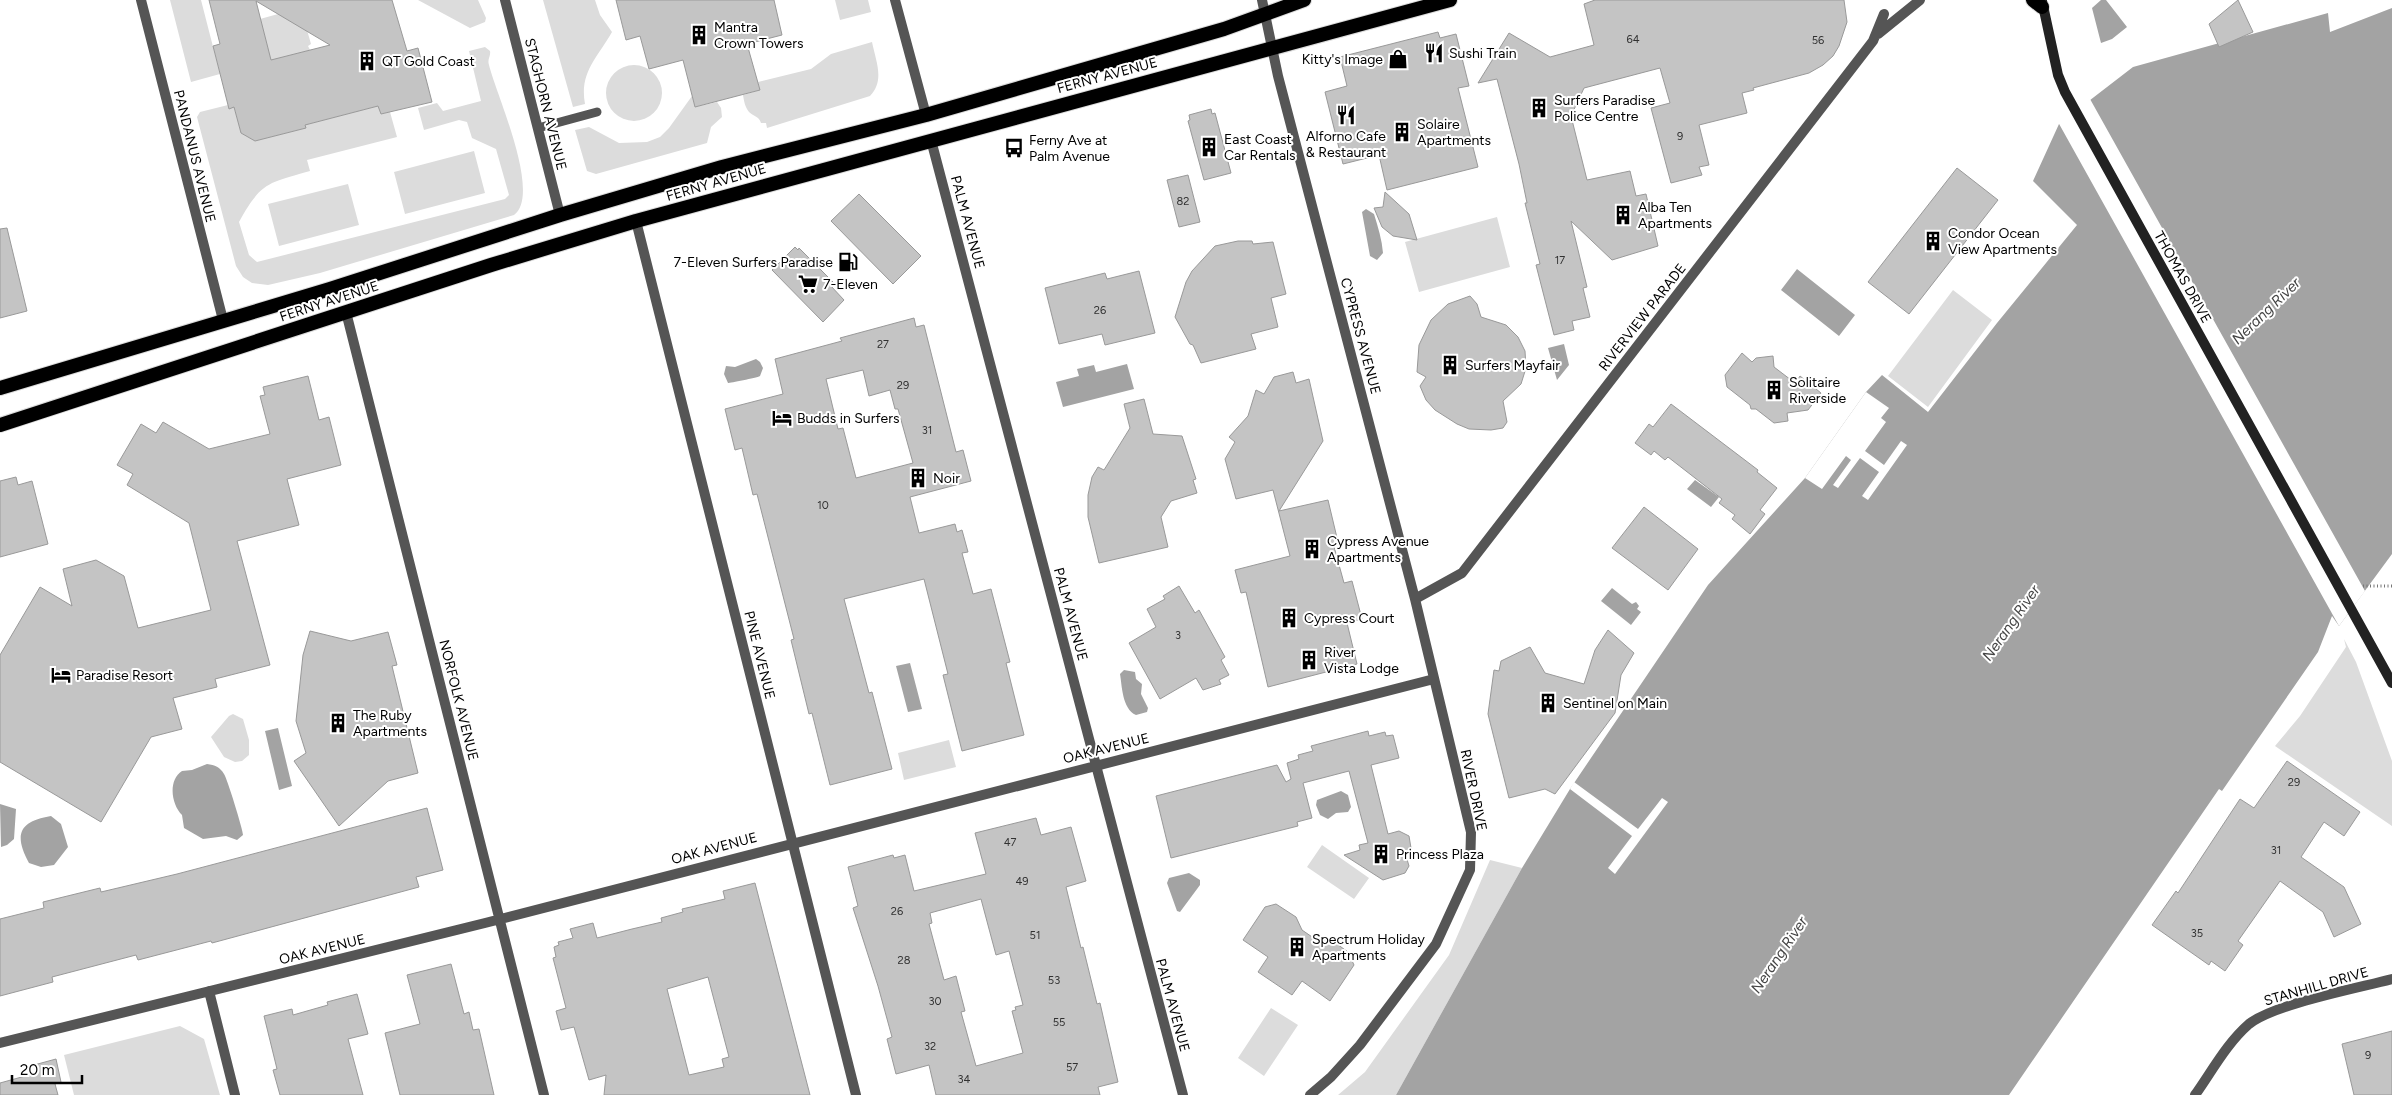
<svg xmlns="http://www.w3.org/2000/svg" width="2392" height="1095" font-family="Figtree,sans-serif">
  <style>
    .green { fill: #dcdcdc }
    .water { fill: #a3a3a3 }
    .pier { fill: #fff }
    .building { fill: #c4c4c4; stroke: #999; fill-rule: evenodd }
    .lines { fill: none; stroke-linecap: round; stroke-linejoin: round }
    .trunk-casing { stroke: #dbdbdb; stroke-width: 16 }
    .path { stroke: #777; stroke-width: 3; stroke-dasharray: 1 2.5; stroke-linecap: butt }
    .service { stroke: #555; stroke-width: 9 }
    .minor { stroke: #555; stroke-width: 10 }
    .secondary { stroke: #222; stroke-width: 10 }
    .trunk { stroke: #000; stroke-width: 14 }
    .labels { text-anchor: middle; stroke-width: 4; stroke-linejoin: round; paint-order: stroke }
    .number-label { font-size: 11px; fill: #313131 }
    .poi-label { font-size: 14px; fill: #000; stroke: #fff; text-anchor: start }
    .street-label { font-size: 14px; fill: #000; stroke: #fff }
    .water-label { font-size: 15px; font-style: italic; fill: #444; stroke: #fff }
  </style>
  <rect width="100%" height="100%" fill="#fff"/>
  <!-- green -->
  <path class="green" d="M170,0H201L220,74L191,82Z
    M418,0H478L486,18L485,22L470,28Z
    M543,0H595L600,15L612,32C598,57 579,72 585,104L573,107Z
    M835,0H868L871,12L840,20Z
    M289,11L307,30L311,44L308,46L310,50L292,55L309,124L378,106L381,114L390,112L397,137L307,160L310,171C268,183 261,182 239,222L249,255L257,262L505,199L509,195L496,149L472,138L467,122L459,120L424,130L418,108L437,103L443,111L481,101L469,51L485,47L490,51C491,56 487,59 489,65C496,94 542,194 514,215L320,273L268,285L252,283L243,277L236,266L197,117L200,112L228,105L229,109L234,107L241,133L255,141L306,128L291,68L274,72L260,19Z
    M872,42C876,62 885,80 870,96L767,128L766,123H761C759,116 754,117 749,112C745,107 744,101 743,95L760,90L758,82L811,69L831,54Z
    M606 93a28 28 0 1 1 56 0a28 28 0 1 1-56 0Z
    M692,96L695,107L717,102L721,108L722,117L711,127L707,143L596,174L587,171L575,130L589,127L619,143L647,142L660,137L669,128Z
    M474,151L485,193L405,214L394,172Z
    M348,184L359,225L279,246L268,204Z
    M1497,217L1510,267L1419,292L1405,242Z
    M1953,290L1992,320L1928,407L1888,376Z
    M2344,639L2356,662L2392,761V826L2275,746L2300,716L2346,647Z
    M233,714L243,719L249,740V755L242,761L235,762L224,757L211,737L229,716Z
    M949,740L956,767L904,780L898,753Z
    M1322,845L1369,878L1354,899L1307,867Z
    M1490,860L1522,868L1396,1095H1338L1365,1072L1449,955Z
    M1271,1008L1298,1025L1264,1076L1238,1058Z
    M180,1026L204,1039L220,1095H74L64,1055Z"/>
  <!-- water -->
  <path class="water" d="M2101,0H2106L2127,27L2112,39L2101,43L2092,8Z
    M2392,8V554L2339,626L2332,616L2318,652L2222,791L2219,789L2009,1095H1396L1522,868L1570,789L1708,585L1805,478L1866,392L1882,375L1928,412L1997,323L2077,225L2033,181L2059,124L2133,67L2328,13L2330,32Z
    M1366,209L1374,214C1378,227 1382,240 1383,253L1377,260L1370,256L1362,212Z
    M1797,269L1855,315L1839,336L1781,290Z
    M1564,344L1569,365L1557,380L1548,348Z
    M756,359L760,362L763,368L760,376C756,378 730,383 728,383L724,374L726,366L735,367Z
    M1127,364L1134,389L1063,407L1056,382L1079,376L1077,369L1094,365L1096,372Z
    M1695,480L1719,497L1711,507L1687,489Z
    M1612,588L1632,604L1636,602L1639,606L1637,609L1641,612L1631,625L1601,601Z
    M910,663L922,709L908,712L896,666Z
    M1124,670L1135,672L1136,679L1142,684L1141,694L1148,708L1147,712L1136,715C1122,709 1122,685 1120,674Z
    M278,728L292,786L279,790L265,731Z
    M207,764C215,765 220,767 224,774C227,778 243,830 243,835L237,840L226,836L203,839L184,828L182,815C171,804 168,780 182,771L192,770Z
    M1341,791L1348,795L1351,807L1348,812L1336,813L1328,819L1320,815L1316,805L1317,800Z
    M0,804L16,809L14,839L7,845L1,847Z
    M51,816L61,824L68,847L54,865L41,867L29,863C13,834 20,821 51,816Z
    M1189,873L1200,880V885L1180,912L1177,911L1167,883L1169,878Z"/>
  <!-- pier -->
  <path class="pier" d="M2090,99L2365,591L2339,626L2058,122L2073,108Z
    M1866,392L1889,408L1881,418L1886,422L1865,451L1884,465L1901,441L1907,445L1868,500L1862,496L1879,472L1860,458L1838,488L1833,485L1851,460L1846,456L1822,489L1805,478Z
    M1574,782L1638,829L1662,798L1668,802L1615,874L1608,868L1632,836L1570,789Z"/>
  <!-- building -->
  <path class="building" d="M209,0H392L407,51L418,48L432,102L381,114L378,106L305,125L306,128L255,141L241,133L234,107L229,109L213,46L220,44ZM256,1L330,45L271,60Z
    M616,0H774L782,35L747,44L760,90L695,107L683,60L649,69L640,36L626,40Z
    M1595,0H1844L1847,22L1839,46L1833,56L1823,65L1809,73L1753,88L1754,90L1742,93L1747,113L1699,125L1709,165L1699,167L1702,175L1671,183L1651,108L1670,103L1660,68L1584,88L1571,116L1587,180L1630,171L1636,196L1646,194L1658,246L1612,260L1571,221L1587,287L1583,288L1590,317L1572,321L1574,330L1554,335L1536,265L1540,264L1525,203H1527L1519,164L1497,79L1478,83L1509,33L1550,57L1594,45L1584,4Z
    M2238,0L2253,32L2219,47L2209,24Z
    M1438,32L1440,38L1456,34L1469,86L1458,88L1478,167L1387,190L1379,155L1343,164L1325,92L1347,86L1340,57Z
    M1211,109L1212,114L1215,113L1231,173L1204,180L1188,121L1190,120L1189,115Z
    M1957,168L1998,200L1909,314L1868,282Z
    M1188,175L1200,222L1179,227L1167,180Z
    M1385,192L1409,214L1417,240L1393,236L1382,227L1374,208L1383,207Z
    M859,194L921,256L893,284L831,221Z
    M7,228L27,311L0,318V229Z
    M1238,241H1252L1253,244L1273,242L1286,294L1271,298L1278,327L1251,334L1256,349L1201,363L1193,345L1190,344L1175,317L1186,282L1192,271L1215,246Z
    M795,247L798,250L799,248L833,282L830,285L844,300L823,322L772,270Z
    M1139,271L1155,333L1105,345L1102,334L1059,344L1045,288L1105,273L1107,279Z
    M1470,296L1477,304L1481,317L1506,325L1518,337L1525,351L1526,368L1521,384L1503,401L1507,422L1503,428L1491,430L1469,429L1457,424L1435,410L1426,400L1420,386L1426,377L1417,372L1419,345L1431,320L1448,304Z
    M914,318L916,327L924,325L956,452L963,450L971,481L910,497L919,533L955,524L957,532L962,530L968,552L962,553L973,594L991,589L1010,662L1006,663L1024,735L962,751L943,675L948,674L924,579L844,599L869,693L872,692L892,769L830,785L812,713L809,714L791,640L794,639L757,494L753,495L742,448L735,450L725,409L783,394L775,359L842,341L840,338ZM863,370L869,396L890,390L895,409H898L913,463L856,478L843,428L838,429L826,379Z
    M1742,353L1752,362L1756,358L1773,356L1774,367L1795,383L1800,376L1821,393L1808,410L1787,413L1788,421L1774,423L1756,409H1751L1750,405L1727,387L1725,375Z
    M1293,372L1296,383L1309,379L1323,441L1279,511L1328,500L1338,542L1333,543L1344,583L1352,581L1362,619L1347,623L1357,664L1268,687L1246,592L1241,593L1235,570L1290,556L1273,490L1236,499L1225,459L1235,442L1229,437L1248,416L1256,390L1264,394L1274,377Z
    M308,376L319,420L329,417L341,465L287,479L299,525L237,541L270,665L215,679L217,687L173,698L182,729L151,737L101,822L0,762V655L40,587L72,606L63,569L96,560L124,576L138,628L211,610L189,523L127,485L133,474L117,465L141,424L156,433L163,422L209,449L270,434L260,396L265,395L263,387Z
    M1144,399L1153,434L1182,436L1196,479L1193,480L1197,493L1171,501L1161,517L1168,547L1099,563L1088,517V495L1092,477L1098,467L1104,470L1130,428L1124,404Z
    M1671,404L1758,470L1757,472L1777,488L1760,510L1765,514L1750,534L1732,519L1735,515L1719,503L1722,499L1668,457L1665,460L1654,451L1651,455L1635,443L1649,424L1653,427Z
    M16,477L18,485L32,481L48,544L0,557V481Z
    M1644,507L1698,549L1668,590L1612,548Z
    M1179,586L1195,613L1199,610L1225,657L1221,660L1229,675L1219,680L1221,684L1203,690L1196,678L1160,699L1129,643L1156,627L1147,609L1165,599L1163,596Z
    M1608,630L1634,653L1621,675L1615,713L1555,794L1545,789L1509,798L1488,714L1494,670L1499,671L1501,661L1530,647L1545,673L1584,684L1595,650Z
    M310,631L351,641L388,632L397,665L392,666L418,773L388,781L339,826L294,761L306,753L296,721L303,655Z
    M1368,731L1369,736L1385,732L1386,736L1393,735L1399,758L1371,765L1388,834L1399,831L1409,836L1411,848L1406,856L1409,866L1405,873L1383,880L1344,855L1360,850L1359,845L1368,843L1349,771L1303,783L1312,818L1297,822L1298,826L1171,858L1156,796L1277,765L1286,782L1291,779L1287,763L1299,759L1298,755L1313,751L1311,746Z
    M2287,761L2360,812L2344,836L2324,822L2301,857L2344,887L2361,924L2334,937L2323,912L2280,881L2238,941L2243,945L2225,971L2211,961L2209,965L2152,925L2176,891L2178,893L2240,799L2254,808Z
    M427,808L443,870L416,877L419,887L212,943L211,941L138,960L136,955L52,977L53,982L0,996V919L44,908L43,902L100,888L101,892L177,874Z
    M1036,818L1041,835L1071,827L1086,881L1066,887L1081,948L1083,947L1097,1004L1100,1003L1118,1082L1098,1087L1100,1095H936L929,1065L896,1074L887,1039L892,1037L878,986L853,908L858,906L848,867L893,855L894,858L905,855L914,891L986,874L975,833ZM981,899L996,955L1009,951L1023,1005L1015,1007L1016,1010L1012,1011L1023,1053L976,1066L961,1012L965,1011L956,976L944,980L929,924L932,923L930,913Z
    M755,883L810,1095H604L606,1075L589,1080L574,1027L561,1030L556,1011L566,1008L553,958L556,957L554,947L559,945L558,942L573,938L570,929L593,923L597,938L632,929L662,922L661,918L683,912L682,909L725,899L723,891ZM708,977L729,1057L722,1059L724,1067L689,1075L667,989Z
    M1276,904L1296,917L1302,930L1315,939H1330L1348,952L1354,965L1330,1001L1302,981L1292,995L1258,972L1268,957L1243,940L1265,907Z
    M451,964L464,1014L469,1012L473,1030L479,1029L494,1095H400L385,1033L420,1024L407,975Z
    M357,994L368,1034L348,1039L363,1095H280L273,1070L277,1069L264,1016L292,1009L293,1015L328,1005L327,1002Z
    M2392,1031V1095H2354L2342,1044Z
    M56,1059L61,1082L55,1084L58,1095H0V1083L36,1073L34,1065Z"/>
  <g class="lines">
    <defs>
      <path id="trunk" d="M2033,0L2042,7
        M0,388L330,289L560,215L722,167L926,115L1224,29L1304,0
        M0,425L491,265L636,221L1450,0"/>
    </defs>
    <!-- trunk casing -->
    <use href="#trunk" class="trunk-casing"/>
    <!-- path -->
    <path class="path" d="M2363,586H2392"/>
    <!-- service -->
    <path class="service" d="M538,128L597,112"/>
    <!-- minor -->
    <path class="minor" d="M141,0L223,320
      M505,0L560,215
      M895,0L926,115
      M1262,0L1278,76L1415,599L1471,832L1470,870L1436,944L1360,1045L1331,1077L1310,1095
      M1878,34L1920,0
      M931,140L1183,1095
      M636,221L856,1095
      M346,312L544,1095
      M1415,599L1462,573L1873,41L1884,14
      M209,991L235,1095
      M0,1043L485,923L1434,679
      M2195,1095C2212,1071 2227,1043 2249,1024C2274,1004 2358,988 2392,979"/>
    <!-- secondary -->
    <path class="secondary" d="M2042,1L2058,75L2065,92L2392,683"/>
    <!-- trunk -->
    <use href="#trunk" class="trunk"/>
  </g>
  <!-- icons -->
  <defs>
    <symbol id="building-bare" viewBox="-9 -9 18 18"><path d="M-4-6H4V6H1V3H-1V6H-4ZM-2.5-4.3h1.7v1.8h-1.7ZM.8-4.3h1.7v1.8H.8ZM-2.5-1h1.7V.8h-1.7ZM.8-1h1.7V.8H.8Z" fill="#000" stroke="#fff" stroke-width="2.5" paint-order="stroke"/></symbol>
    <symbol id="restaurant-bare" viewBox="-9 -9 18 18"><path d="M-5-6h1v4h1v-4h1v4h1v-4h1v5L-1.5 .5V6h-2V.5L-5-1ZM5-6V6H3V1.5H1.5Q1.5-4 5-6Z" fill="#000" stroke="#fff" stroke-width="2.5" paint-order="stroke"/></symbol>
    <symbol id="shop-bare" viewBox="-9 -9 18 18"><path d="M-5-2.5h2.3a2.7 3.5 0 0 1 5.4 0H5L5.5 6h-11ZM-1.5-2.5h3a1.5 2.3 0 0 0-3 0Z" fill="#000" stroke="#fff" stroke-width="2.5" paint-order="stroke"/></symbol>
    <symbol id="bus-bare" viewBox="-9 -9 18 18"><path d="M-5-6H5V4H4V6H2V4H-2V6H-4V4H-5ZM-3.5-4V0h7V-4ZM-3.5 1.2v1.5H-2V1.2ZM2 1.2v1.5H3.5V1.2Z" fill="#000" stroke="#fff" stroke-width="2.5" paint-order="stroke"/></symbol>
    <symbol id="fuel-bare" viewBox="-9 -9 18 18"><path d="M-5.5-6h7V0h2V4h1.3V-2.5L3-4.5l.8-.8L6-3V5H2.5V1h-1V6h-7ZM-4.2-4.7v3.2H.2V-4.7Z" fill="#000" stroke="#fff" stroke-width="2.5" paint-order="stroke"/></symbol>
    <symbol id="supermarket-bare" viewBox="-9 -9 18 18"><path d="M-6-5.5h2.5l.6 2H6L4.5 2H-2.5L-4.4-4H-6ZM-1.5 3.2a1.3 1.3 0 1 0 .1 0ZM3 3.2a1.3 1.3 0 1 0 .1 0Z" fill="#000" stroke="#fff" stroke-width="2.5" paint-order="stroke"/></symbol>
    <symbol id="hotel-bare" viewBox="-9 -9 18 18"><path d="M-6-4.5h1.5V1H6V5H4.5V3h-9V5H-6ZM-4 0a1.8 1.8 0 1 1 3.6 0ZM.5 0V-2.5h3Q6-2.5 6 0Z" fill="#000" stroke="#fff" stroke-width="2.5" paint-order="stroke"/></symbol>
  </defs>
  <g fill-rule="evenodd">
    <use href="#building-bare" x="685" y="21" width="28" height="28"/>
    <use href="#restaurant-bare" x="1420" y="39" width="28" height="28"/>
    <use href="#shop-bare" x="1384" y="45" width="28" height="28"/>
    <use href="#building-bare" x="353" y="47" width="28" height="28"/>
    <use href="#building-bare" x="1525" y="94" width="28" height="28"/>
    <use href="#restaurant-bare" x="1332" y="101" width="28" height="28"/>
    <use href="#building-bare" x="1388" y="118" width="28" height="28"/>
    <use href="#building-bare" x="1195" y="133" width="28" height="28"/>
    <use href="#bus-bare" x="1000" y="134" width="28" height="28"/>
    <use href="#building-bare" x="1609" y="201" width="28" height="28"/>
    <use href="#building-bare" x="1919" y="227" width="28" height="28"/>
    <use href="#fuel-bare" x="834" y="248" width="28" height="28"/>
    <use href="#supermarket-bare" x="794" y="270" width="28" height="28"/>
    <use href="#building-bare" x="1436" y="351" width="28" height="28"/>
    <use href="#building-bare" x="1760" y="376" width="28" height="28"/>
    <use href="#hotel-bare" x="768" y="404" width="28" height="28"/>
    <use href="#building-bare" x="904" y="464" width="28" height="28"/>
    <use href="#building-bare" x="1298" y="535" width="28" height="28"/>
    <use href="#building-bare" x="1275" y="604" width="28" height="28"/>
    <use href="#building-bare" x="1295" y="646" width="28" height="28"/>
    <use href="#hotel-bare" x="47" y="661" width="28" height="28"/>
    <use href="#building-bare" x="1534" y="689" width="28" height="28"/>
    <use href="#building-bare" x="324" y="709" width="28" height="28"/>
    <use href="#building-bare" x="1367" y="840" width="28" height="28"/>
    <use href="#building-bare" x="1283" y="933" width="28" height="28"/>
  </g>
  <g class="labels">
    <!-- number labels -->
    <g class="number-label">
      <text x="1633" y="43">64</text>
      <text x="1818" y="44">56</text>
      <text x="1680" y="140">9</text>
      <text x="1183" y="205">82</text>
      <text x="1560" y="264">17</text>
      <text x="1100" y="314">26</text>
      <text x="883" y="348">27</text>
      <text x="903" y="389">29</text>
      <text x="927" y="434">31</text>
      <text x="823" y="509">10</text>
      <text x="1178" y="639">3</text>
      <text x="2294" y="786">29</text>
      <text x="1010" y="846">47</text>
      <text x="2276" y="854">31</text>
      <text x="1022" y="885">49</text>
      <text x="897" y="915">26</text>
      <text x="2197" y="937">35</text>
      <text x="1035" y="939">51</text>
      <text x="904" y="964">28</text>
      <text x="1054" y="984">53</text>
      <text x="935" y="1005">30</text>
      <text x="1059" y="1026">55</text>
      <text x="930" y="1050">32</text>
      <text x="2368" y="1059">9</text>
      <text x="1072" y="1071">57</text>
      <text x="964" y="1083">34</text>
    </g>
    <!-- poi labels -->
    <g class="poi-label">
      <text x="714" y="32">Mantra<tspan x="714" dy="16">Crown Towers</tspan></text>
      <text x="1449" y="58">Sushi Train</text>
      <text x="1383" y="64" text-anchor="end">Kitty's Image</text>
      <text x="382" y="66">QT Gold Coast</text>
      <text x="1554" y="105">Surfers Paradise<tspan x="1554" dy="16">Police Centre</tspan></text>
      <text x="1417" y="129">Solaire<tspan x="1417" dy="16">Apartments</tspan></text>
      <text x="1346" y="141" text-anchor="middle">Alforno Cafe<tspan x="1346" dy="16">&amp; Restaurant</tspan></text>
      <text x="1224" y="144">East Coast<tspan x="1224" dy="16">Car Rentals</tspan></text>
      <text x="1029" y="145">Ferny Ave at<tspan x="1029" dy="16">Palm Avenue</tspan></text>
      <text x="1638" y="212">Alba Ten<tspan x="1638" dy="16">Apartments</tspan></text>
      <text x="1948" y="238">Condor Ocean<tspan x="1948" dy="16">View Apartments</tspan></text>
      <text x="833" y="267" text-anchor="end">7-Eleven Surfers Paradise</text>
      <text x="823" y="289">7-Eleven</text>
      <text x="1465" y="370">Surfers Mayfair</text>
      <text x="1789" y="387">Solitaire<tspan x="1789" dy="16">Riverside</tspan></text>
      <text x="797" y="423">Budds in Surfers</text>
      <text x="933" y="483">Noir</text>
      <text x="1327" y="546">Cypress Avenue<tspan x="1327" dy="16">Apartments</tspan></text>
      <text x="1304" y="623">Cypress Court</text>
      <text x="1324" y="657">River<tspan x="1324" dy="16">Vista Lodge</tspan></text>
      <text x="76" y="680">Paradise Resort</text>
      <text x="1563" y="708">Sentinel on Main</text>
      <text x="353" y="720">The Ruby<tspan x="353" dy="16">Apartments</tspan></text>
      <text x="1396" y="859">Princess Plaza</text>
      <text x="1312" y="944">Spectrum Holiday<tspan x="1312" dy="16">Apartments</tspan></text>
    </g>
    <!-- street labels -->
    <g class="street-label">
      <text transform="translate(1107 75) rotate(-15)" y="5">FERNY AVENUE</text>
      <text transform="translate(546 104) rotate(76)" y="5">STAGHORN AVENUE</text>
      <text transform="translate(195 156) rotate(76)" y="5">PANDANUS AVENUE</text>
      <text transform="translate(716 182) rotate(-16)" y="5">FERNY AVENUE</text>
      <text transform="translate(968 222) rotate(75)" y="5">PALM AVENUE</text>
      <text transform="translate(2183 277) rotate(61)" y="5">THOMAS DRIVE</text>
      <text transform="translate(329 301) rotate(-18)" y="5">FERNY AVENUE</text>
      <text transform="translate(1642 317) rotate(-52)" y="5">RIVERVIEW PARADE</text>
      <text transform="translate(1361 336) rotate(75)" y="5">CYPRESS AVENUE</text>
      <text transform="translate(1071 614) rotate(75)" y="5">PALM AVENUE</text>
      <text transform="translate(760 655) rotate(76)" y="5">PINE AVENUE</text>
      <text transform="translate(459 700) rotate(76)" y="5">NORFOLK AVENUE</text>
      <text transform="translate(1106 748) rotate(-14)" y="5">OAK AVENUE</text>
      <text transform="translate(1474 790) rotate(78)" y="5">RIVER DRIVE</text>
      <text transform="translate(714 848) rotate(-15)" y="5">OAK AVENUE</text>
      <text transform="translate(322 949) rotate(-14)" y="5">OAK AVENUE</text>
      <text transform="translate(2316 986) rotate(-16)" y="5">STANHILL DRIVE</text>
      <text transform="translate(1173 1005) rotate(75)" y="5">PALM AVENUE</text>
    </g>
    <!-- water labels -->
    <g class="water-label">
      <text transform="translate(2266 311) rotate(-44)" y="5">Nerang River</text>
      <text transform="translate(2011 623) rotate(-55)" y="5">Nerang River</text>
      <text transform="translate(1779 955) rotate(-56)" y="5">Nerang River</text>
    </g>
  </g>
  <!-- scale -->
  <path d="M12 1075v8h70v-8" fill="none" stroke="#000000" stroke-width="2.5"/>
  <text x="20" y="1075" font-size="15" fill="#000000" stroke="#ffffff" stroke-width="4" paint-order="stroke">20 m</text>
</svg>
